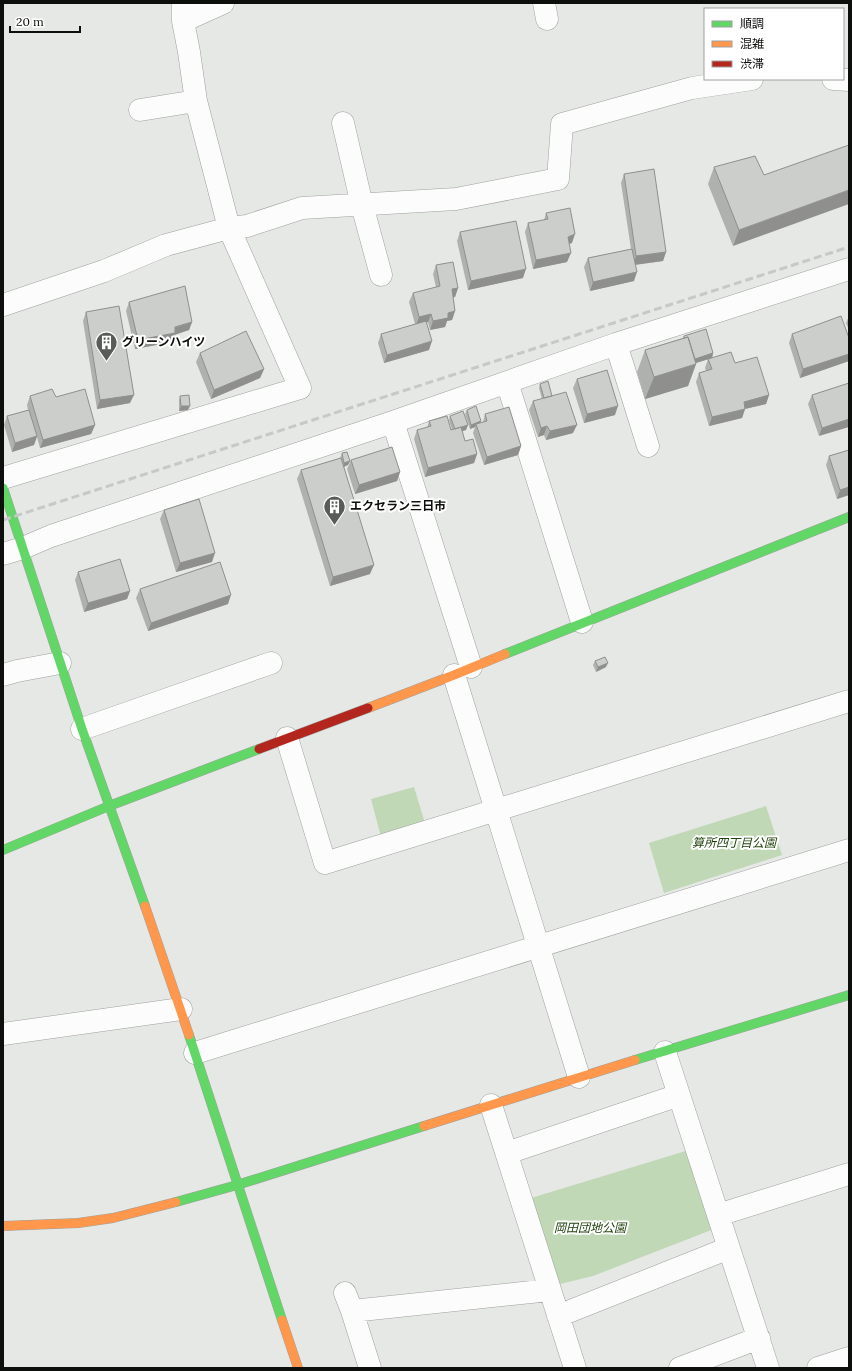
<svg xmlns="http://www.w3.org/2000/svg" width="852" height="1371" font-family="Lora,'Noto Sans JP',serif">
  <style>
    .green { fill: #c0d8b6 }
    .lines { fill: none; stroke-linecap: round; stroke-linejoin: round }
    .street-casing { stroke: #9fa19e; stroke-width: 23 }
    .fast-casing { stroke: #9fa19e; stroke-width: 10 }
    .slow-casing { stroke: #9fa19e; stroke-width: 10 }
    .jam-casing { stroke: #9fa19e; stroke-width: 10 }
    .street { stroke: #fbfcfb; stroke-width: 22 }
    .fast { stroke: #63d668; stroke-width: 9 }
    .slow { stroke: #ff974d; stroke-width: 9 }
    .jam { stroke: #b3261e; stroke-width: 9 }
    .rail { stroke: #c7c8c7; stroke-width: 3; stroke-dasharray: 8 4; stroke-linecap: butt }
    .wall { fill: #afb1af }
    .shaded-wall { fill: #8f908e }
    .building { fill: #cccecb; stroke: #8f908e }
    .labels { text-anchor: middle; stroke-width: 4; stroke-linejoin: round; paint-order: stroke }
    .poi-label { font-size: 12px; font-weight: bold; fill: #0d0f0c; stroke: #fff; text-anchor: start }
    .park-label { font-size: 12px; font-style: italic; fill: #21420d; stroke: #fff }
  </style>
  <rect width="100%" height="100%" fill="#e5e8e4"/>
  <!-- green -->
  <path class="green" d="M414,787L425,823L381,837L371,799Z
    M766,806L782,855L664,893L649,843Z
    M689,1150L714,1229L593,1276L560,1284L531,1198Z"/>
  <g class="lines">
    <defs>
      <path id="street" d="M544,3L547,19
        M183,21L223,3
        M833,79L849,80
        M140,110L196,101
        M343,123L362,205L381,275
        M3,305L104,271L166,245L229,228L247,226L302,208L456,199L558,179L562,124L692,88L752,79
        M616,344L648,446
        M507,382L582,622
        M393,422L471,667
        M3,478L300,388L229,228L196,101L189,52L183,21V3
        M3,554L23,548L51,536L393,422L616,344L849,269
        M3,675L17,671L60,663
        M454,675L579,1077
        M82,729L271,663
        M287,738L325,863L849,701
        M3,1034L181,1009
        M665,1052L768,1368
        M195,1053L849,850
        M491,1105L575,1368
        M507,1153L679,1095
        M718,1215L849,1174
        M345,1293L352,1311L370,1368
        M352,1311L550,1290
        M558,1316L729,1248
        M680,1368L759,1338
        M818,1368L849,1358"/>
      <path id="fast" d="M3,488L82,729L145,906
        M505,654L849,517
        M3,850L109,806L259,749
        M189,1035L282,1320
        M635,1060L849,995
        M176,1202L237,1185L424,1126"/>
      <path id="slow" d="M368,708L454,675L505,654
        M145,906L189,1035
        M424,1126L635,1060
        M3,1226L78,1223L113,1218L176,1202
        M282,1320L298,1368"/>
      <path id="jam" d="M259,749L368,708"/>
    </defs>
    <!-- street casing -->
    <use href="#street" class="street-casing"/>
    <!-- fast casing -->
    <use href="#fast" class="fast-casing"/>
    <!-- slow casing -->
    <use href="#slow" class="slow-casing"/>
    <!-- jam casing -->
    <use href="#jam" class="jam-casing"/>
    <!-- street -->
    <use href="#street" class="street"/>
    <!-- fast -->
    <use href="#fast" class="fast"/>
    <!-- slow -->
    <use href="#slow" class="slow"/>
    <!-- jam -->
    <use href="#jam" class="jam"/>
    <!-- rail -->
    <path class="rail" d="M3,520L849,247"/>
  </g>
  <!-- wall -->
  <path class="wall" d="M714,167L764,175L733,246L708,184Z
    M624,174L666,252L663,261L635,265L634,281L590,291L584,267L588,258L631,249L621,183Z
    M546,213L572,243L569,244L567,262L533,269L525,232L528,223L544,220Z
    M460,232L523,278L468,290L457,241Z
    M436,265L458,288L455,297H453L455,311L452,320L447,321L445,327L430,330L428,322L427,323L429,350L384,363L378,343L381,334L415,324L409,302L413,293L436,287L433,274Z
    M129,302L192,322L189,330L174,335L172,342L135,349L126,311Z
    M86,312L130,403L97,409L83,321Z
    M849,316V330L846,323Z
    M792,334L849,338V361L800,378L789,343Z
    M684,336L713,353L712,358L696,363V364L688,386L645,399L637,372L645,350L683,338Z
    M200,353L264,369L260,378L211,399L196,362Z
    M708,359L735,363L769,395L766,404L745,409L742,418L709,426L696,382L699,373L706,371L705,368Z
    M577,379L615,415L584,423L573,388Z
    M849,383L819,436L808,404L812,395Z
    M540,384L552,396L573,433L546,440L544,435L538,437L529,410L533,401L542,399L539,388Z
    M30,396L56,397L95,425L91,434L40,448L37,437L34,445L12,452L4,425L7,416L28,410L27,405Z
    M180,396L188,410L179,411V400Z
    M467,410L481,421L480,423L483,422L485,414L521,446L518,455L484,465L473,433L475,427L470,429L465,414Z
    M450,416L466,430L462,431L465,441L477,454L474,463L425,477L414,439L417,430L427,428L429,421L452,430L449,420Z
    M849,450V495L837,499L826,465L829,456Z
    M342,453L350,461L348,465L344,467L370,574L330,586L297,479L301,470L340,458Z
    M351,460L400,472L397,481L355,494L347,469Z
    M164,510L212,562L176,572L160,519Z
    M78,572L130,591L127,599L84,612L75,580Z
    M140,589L228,604L148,631L136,598Z
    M595,661L606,667L596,672L593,665Z"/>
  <!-- shaded-wall -->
  <path class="shaded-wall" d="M849,190V204L733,246L739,230Z
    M575,234L572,243L565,245L568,237Z
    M666,252L663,261L633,265L636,256Z
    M571,253L567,262L533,269L536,260Z
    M526,269L523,278L468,290L471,281Z
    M637,272L634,281L590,291L593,282Z
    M458,288L455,297L448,298L452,289Z
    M455,311L452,320L447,321L445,327L430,330L433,321L448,313Z
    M431,314L428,322L416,326L419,317Z
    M192,322L189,330L174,335L172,342L135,349L138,340Z
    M432,341L429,350L384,363L387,355Z
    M713,353L712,358L689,365L691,360Z
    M849,354V361L800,378L803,369Z
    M696,364L688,386L645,399L654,377Z
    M264,369L260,378L211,399L214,390Z
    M134,395L130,403L97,409L100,400Z
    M769,395L766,404L740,410L744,402Z
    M181,406H190L188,410L179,411Z
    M618,406L615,415L584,423L587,414Z
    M745,409L742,418L709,426L712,417Z
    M849,419V427L819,436L822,428Z
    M481,421L479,426L476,424L475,427L470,429L471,425Z
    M95,425L91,434L40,448L43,440Z
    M468,425L466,430L453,434L455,429Z
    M577,425L573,433L546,440L550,431Z
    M547,426L544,435L538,437L541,428Z
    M37,436L34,445L12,452L15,443Z
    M521,446L518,455L484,465L487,457Z
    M477,454L474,463L425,477L428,468Z
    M350,461L348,465L343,467L344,463Z
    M400,472L397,481L355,494L359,485Z
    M849,487V495L837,499L840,490Z
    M215,553L212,562L176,572L180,563Z
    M374,565L370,574L330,586L333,577Z
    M130,591L127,599L84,612L88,603Z
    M231,595L228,604L148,631L151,623Z
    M608,663L606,667L596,672L598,667Z"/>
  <!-- building -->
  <path class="building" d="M849,145V190L739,230L714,167L755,156L764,175Z
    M654,169L666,252L636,256L624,174Z
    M570,208L575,234L568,237L571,253L536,260L528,223L548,219L546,213Z
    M516,221L526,269L471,281L460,232Z
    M632,249L637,272L593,282L588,258Z
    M453,262L458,288L452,289L455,311L448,313V318L433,321L431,314L419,317L413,293L440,286L436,265Z
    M185,286L192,322L175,327V333L138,340L129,302Z
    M119,306L134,395L100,400L86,312Z
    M841,316L849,338V354L803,369L792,334Z
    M426,321L432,341L387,355L381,334Z
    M706,329L713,353L695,359L688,337L684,338V336Z
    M246,331L264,369L214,390L200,353Z
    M688,337L696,364L654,377L645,350Z
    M731,352L735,363L757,357L769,395L744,402L745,409L712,417L699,373L712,369L708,359Z
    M607,370L618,406L587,414L577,379Z
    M548,381L552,396L544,398L540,384Z
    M849,383V419L822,428L812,395Z
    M52,389L56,397L85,389L95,425L43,440L30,396Z
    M566,392L577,425L550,431L547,426L541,428L533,401Z
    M189,395L190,406H181L180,396Z
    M476,406L481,421L471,425L467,410Z
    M509,407L521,446L487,457L476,424L487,421L485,414Z
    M29,410L37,436L15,443L7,416Z
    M463,411L468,425L455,429L450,416Z
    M447,416L451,430L461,427L465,441L473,439L477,454L428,468L417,430L431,426L429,421Z
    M392,447L400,472L359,485L351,460Z
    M849,450V487L840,490L829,456Z
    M347,452L350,461L344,463L342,453Z
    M341,458L374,565L333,577L301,470Z
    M199,499L215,553L180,563L164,510Z
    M120,559L130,591L88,603L78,572Z
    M220,562L231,595L151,623L140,589Z
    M605,657L608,663L598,667L595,661Z"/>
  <!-- icons -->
  <defs>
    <symbol id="building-pin" viewBox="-11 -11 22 30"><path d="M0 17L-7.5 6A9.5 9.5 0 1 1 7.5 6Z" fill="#595b58" stroke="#fff"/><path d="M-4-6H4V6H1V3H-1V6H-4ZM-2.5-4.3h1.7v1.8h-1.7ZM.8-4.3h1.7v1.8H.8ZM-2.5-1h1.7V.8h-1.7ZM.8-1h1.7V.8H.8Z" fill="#fff"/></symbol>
  </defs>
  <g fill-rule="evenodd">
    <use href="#building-pin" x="94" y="330" width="25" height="34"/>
    <use href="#building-pin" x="322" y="494" width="25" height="34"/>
  </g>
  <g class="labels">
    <!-- poi labels -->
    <g class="poi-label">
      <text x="122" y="346">グリーンハイツ</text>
      <text x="350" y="510">エクセラン三日市</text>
    </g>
    <!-- park labels -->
    <g class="park-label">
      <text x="734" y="847">算所四丁目公園</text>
      <text x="590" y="1232">岡田団地公園</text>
    </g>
  </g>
  <!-- border -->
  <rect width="852" height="1371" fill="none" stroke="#0d0f0c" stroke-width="8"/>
  <!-- legend -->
  <rect x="704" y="8" width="140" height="72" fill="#ffffff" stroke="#9e9f9e"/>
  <rect x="712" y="21" width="20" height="6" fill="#63d668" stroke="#9e9f9e"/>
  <text x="740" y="28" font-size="12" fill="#0d0f0c">順調</text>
  <rect x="712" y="41" width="20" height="6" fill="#ff974d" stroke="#9e9f9e"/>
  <text x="740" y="48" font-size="12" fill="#0d0f0c">混雑</text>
  <rect x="712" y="61" width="20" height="6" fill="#b3261e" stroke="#9e9f9e"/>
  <text x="740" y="68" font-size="12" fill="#0d0f0c">渋滞</text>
  <!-- scale -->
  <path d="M10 26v6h70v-6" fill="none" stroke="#0d0f0c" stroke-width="2"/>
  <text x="16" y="26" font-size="12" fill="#0d0f0c" stroke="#ffffff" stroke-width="3" paint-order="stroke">20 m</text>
</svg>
